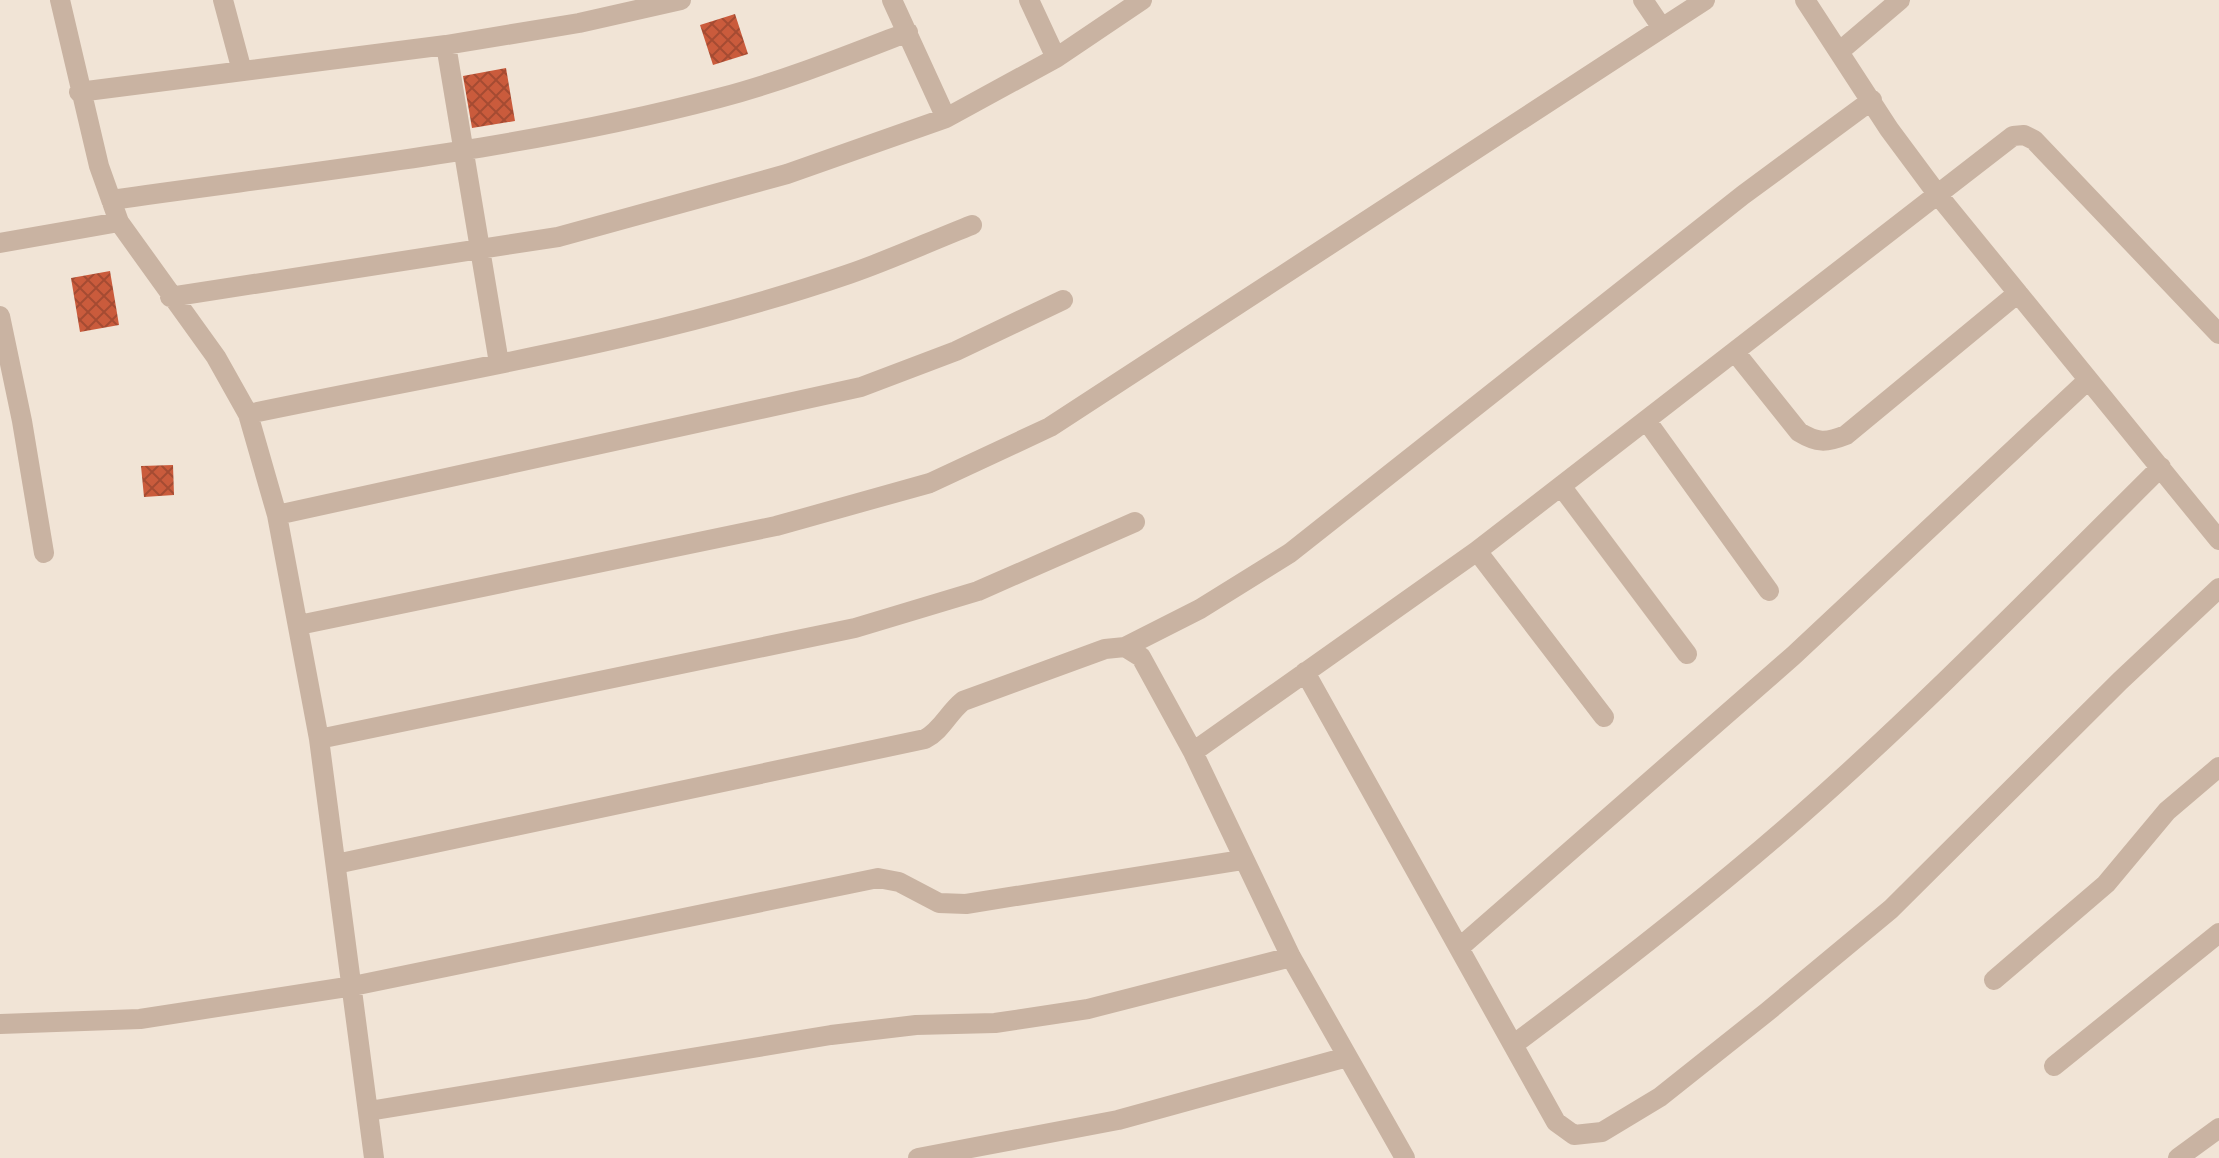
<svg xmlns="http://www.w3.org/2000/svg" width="2219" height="1158" font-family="'PT Sans',sans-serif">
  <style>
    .building { fill: url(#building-cross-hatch) }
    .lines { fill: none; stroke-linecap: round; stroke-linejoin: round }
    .minor { stroke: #c9b3a2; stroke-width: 20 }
  </style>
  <defs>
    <pattern id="building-cross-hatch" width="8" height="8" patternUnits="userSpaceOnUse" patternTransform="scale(2)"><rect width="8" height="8" fill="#ca5b3c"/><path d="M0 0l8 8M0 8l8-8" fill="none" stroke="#a54b32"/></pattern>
  </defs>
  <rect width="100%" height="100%" fill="#f1e4d6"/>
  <!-- building -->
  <path class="building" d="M735,14L748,54L713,65L700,25Z
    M506,68L515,121L472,128L463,76Z
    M110,271L119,325L80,332L71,278Z
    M173,465L174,495L144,497L141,466Z"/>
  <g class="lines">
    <!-- minor -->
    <path class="minor" d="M60,0L99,166L119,222L216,357L248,414L277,515L319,739L374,1158
      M223,0L242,71
      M892,0L946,118
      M1029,0L1056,58
      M1643,0L1662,28L1705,0
      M1805,0L1889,129L1938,195L2219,540
      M446,45L499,363
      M1840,51L1900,0
      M79,92L446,45L579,23L681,0
      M111,200C314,171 521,150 719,98C784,81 846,56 908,32
      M0,243L119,222
      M170,297L558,237L787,174L946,118L1056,58L1142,0
      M0,316L22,421L44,553
      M1735,352L1799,432C1817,443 1826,443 1846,435L2018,293
      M248,414C449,372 654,341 849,274C890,260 931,241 972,225
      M1646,420L1769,591
      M1561,486L1687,654
      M277,515L861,387L956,351L1063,300
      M1477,551L1604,717
      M299,625L776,526L930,483L1050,427L1662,28
      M1125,647L1200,609L1290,553L1743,195L1872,100
      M1305,672L1556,1122L1574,1135L1602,1132L1660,1097L1767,1012L1891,909L2120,681L2219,588
      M319,739L855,628L978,591L1135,522
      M336,864L925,739C942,730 948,713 963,701L1105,649L1125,647L1141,657L1193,752
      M1459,948L1793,656L2088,380
      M1994,980L2106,884L2167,811L2219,767
      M0,1024L140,1019L353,986L878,878L899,882L939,903L966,904L1242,860
      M1513,1045C1612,971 1709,896 1802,814C1927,704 2043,584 2161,467
      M2054,1066L2219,933
      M369,1111L831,1035L916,1025L995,1023L1088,1009L1291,957
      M918,1158L1118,1120L1347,1057
      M1405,1158L1291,957L1193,752L1477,551L2013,136L2024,135L2034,140L2219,334
      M2178,1158L2219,1128"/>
  </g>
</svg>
